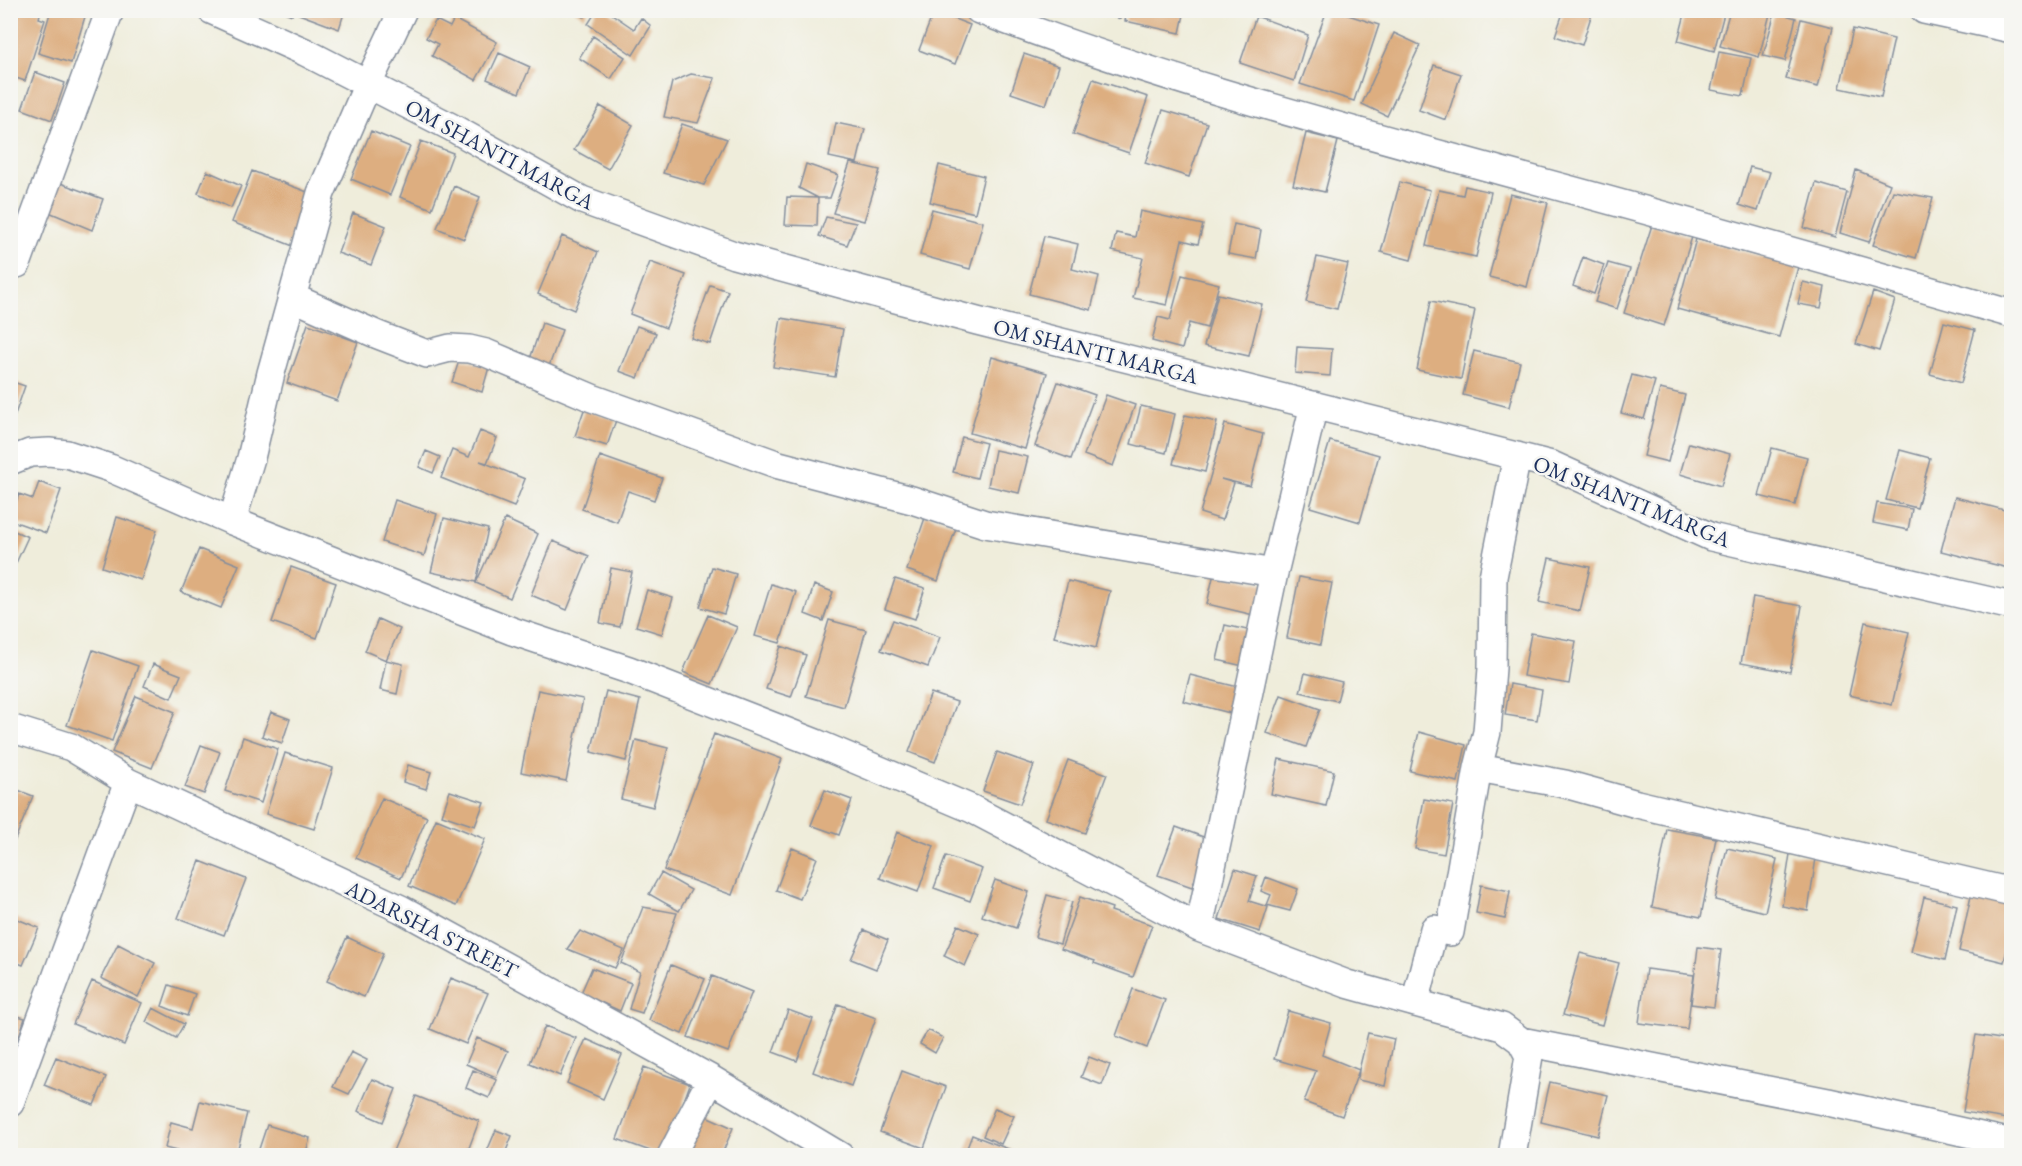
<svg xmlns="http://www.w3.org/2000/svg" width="2022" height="1166" font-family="'EB Garamond',serif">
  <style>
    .building { fill: #ddae80 }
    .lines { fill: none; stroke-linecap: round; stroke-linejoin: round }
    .minor-casing { stroke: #858e9c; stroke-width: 30 }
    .minor { stroke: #fff; stroke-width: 27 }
    .labels { text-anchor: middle; stroke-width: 5; stroke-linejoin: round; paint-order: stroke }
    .street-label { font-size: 22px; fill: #1b2f5e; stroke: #f6f6f2 }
  </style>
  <rect width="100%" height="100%" fill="#f6f6f2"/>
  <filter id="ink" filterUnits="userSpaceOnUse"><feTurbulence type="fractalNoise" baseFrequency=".0167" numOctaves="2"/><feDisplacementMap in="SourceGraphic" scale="12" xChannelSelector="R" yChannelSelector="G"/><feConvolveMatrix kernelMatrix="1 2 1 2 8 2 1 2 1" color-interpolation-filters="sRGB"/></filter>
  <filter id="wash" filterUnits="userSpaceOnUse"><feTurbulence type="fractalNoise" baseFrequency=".008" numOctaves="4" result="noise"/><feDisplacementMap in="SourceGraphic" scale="24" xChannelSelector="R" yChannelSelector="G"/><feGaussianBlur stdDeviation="1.35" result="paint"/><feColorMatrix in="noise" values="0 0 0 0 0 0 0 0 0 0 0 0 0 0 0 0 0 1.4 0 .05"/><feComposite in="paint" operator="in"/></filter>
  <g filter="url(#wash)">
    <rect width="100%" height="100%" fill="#efeddb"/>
    <g id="blocks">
      <!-- building -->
      <path class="building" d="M10,10H41L39,18L45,20L25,81L10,76Z
        M51,10H87L71,63L38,53Z
        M279,10H294L292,15Z
        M301,10H345L339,29L299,14Z
        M574,10H588L584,17Z
        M597,10H606L634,29L641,18L651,26L633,55L588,24Z
        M1097,10H1122L1120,19Z
        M1127,10H1185L1180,33L1125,21Z
        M1327,10H1333L1379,25L1354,101L1300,84Z
        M1564,10H1593L1582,45L1555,36Z
        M1686,10H1725L1714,51L1678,41Z
        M1730,10H1771L1759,57L1720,46Z
        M934,11L970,25L955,64L919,50Z
        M1775,12L1796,18L1785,61L1763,56Z
        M1256,16L1308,35L1294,81L1240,63Z
        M454,19L497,42L476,80L432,56L438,44L426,38L436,20L450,27Z
        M1801,19L1833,27L1818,87L1786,79Z
        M1853,29L1894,39L1881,97L1840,88Z
        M1394,33L1420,45L1387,116L1362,104Z
        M593,36L625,57L611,79L579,58Z
        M1719,52L1751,58L1743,96L1711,90Z
        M499,53L530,67L519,93L487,79Z
        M1024,54L1059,66L1046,105L1011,93Z
        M1434,65L1461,74L1446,120L1419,110Z
        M35,72L65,83L52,120L22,109Z
        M691,74L715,78L698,123L664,117L672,82Z
        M1093,79L1148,97L1129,153L1073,134Z
        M600,106L633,125L608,169L574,150Z
        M1163,110L1207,123L1189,177L1145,163Z
        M836,123L865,129L857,163L829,157Z
        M682,124L727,139L704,185L663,173Z
        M371,131L410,147L390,195L351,179Z
        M1306,133L1338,141L1325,192L1293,185Z
        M421,141L453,153L432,209L400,197Z
        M850,163L880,170L864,221L833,213Z
        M806,164L838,175L830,198H818L817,226L785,225L787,197L818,198L799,188Z
        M939,165L984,176L975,213L930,202Z
        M1750,167L1770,172L1758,211L1739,205Z
        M1856,170L1890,184L1869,242L1840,233Z
        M207,171L241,186L231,208L198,193Z
        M252,171L318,196L298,248L232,222Z
        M55,181L103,199L92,230L44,210Z
        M1400,182L1430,190L1411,260L1381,252Z
        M1816,183L1847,192L1835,237L1804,228Z
        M454,186L480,197L464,239L437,228Z
        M1465,186L1491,192L1476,257L1426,246L1439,190L1463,195Z
        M1893,191L1933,198L1916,258L1873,245Z
        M1510,194L1548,203L1527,287L1489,277Z
        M932,209L983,222L970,269L920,255Z
        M1140,211L1203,225L1198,244L1182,240L1167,305L1133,298L1143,258L1112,251L1116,233L1135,237Z
        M353,213L386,226L371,265L338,253Z
        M826,217L856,223L847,245L819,236Z
        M1234,224L1261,230L1256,259L1228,254Z
        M1652,225L1692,237L1664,326L1624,313Z
        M562,236L598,252L574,310L538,294Z
        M1044,236L1078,244L1072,269L1099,276L1091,310L1029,294Z
        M1696,239L1798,267L1779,337L1677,309Z
        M1317,257L1348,264L1337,309L1306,302Z
        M1583,257L1604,265L1594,294L1573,286Z
        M650,262L686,275L666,328L630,314Z
        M1608,263L1630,269L1617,309L1595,302Z
        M1182,275L1219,284L1207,328L1189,323L1182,349L1152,341L1158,317L1170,320Z
        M1803,282L1825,287L1821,308L1798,304Z
        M710,285L728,291L710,344L691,338Z
        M1873,292L1895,300L1879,351L1856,344Z
        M1218,294L1262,304L1249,356L1204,346Z
        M1431,301L1475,310L1461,379L1417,370Z
        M781,318L843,329L835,377L773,367Z
        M1944,322L1975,330L1961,383L1930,374Z
        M542,323L562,330L547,372L528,365Z
        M308,324L358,342L337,401L287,383Z
        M637,326L656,333L638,378L619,371Z
        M1297,347L1332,349L1330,376L1295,373Z
        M1474,351L1520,362L1509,407L1463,395Z
        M992,357L1047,373L1025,449L970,433Z
        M460,358L489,367L482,392L452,382Z
        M1632,375L1655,381L1644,419L1621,413Z
        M10,381L25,386L11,426H10Z
        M1058,382L1095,395L1071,459L1035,446Z
        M1660,389L1685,395L1668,462L1644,456Z
        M1106,395L1135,405L1113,466L1084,455Z
        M1141,406L1175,414L1166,453L1131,444Z
        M584,410L616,420L607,446L575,436Z
        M1185,415L1217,422L1205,472L1173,464Z
        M1225,424L1263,434L1250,486L1221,479L1234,483L1222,520L1200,513Z
        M480,431L497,438L487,463L480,461L525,479L514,507L441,478L452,450L469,457Z
        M962,437L986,443L977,478L953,472Z
        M1330,441L1379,455L1360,522L1310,507Z
        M1689,443L1730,454L1721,486L1680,474Z
        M1772,448L1807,457L1795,505L1759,496Z
        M995,450L1028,457L1019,493L988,486Z
        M1900,450L1930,458L1917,508L1886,500Z
        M426,451L440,457L433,473L419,467Z
        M600,456L662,478L654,500L628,491L617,522L582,509Z
        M39,482L61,490L46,533L10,520L19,494L33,499Z
        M1955,497L2012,512V569L1941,551Z
        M395,500L437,514L424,556L382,542Z
        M1877,503L1912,509L1908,530L1873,523Z
        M926,515L957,525L938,581L907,570Z
        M117,517L157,530L141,580L102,567Z
        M444,518L488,529L476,582L431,572Z
        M505,519L538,534L510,598L476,583Z
        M10,529L28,537L10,576Z
        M553,541L589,556L567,610L531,595Z
        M199,549L239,565L221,608L181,592Z
        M1549,558L1590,567L1580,611L1539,602Z
        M291,567L336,583L317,638L272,622Z
        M712,567L736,574L724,614L700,607Z
        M611,568L632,572L620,627L600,623Z
        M1214,573L1265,584L1258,616L1207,604Z
        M1299,577L1332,583L1320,645L1287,638Z
        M895,579L925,588L915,619L885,609Z
        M1068,581L1110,591L1096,648L1054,637Z
        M771,584L796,592L780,643L755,636Z
        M814,585L833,592L823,621L805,614Z
        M647,590L673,598L662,634L636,626Z
        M1753,597L1802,606L1790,672L1741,663Z
        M708,615L737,627L712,684L683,672Z
        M378,619L400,629L386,660L365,651Z
        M829,620L866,630L844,707L806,696Z
        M893,620L940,637L928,667L881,650Z
        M1865,622L1909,632L1892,705L1849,695Z
        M1225,625L1256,632L1248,667L1217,660Z
        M1531,633L1576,641L1569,684L1523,676Z
        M781,646L806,655L791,697L766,689Z
        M93,650L138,666L112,741L67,725Z
        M386,660L403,664L397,694L380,690Z
        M153,664L181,675L171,698L144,686Z
        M1305,673L1342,682L1337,701L1300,692Z
        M1190,675L1246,689L1238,715L1183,701Z
        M1510,684L1542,690L1537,720L1505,715Z
        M538,690L583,699L566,781L521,772Z
        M606,691L640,700L626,761L591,752Z
        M931,693L957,702L935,762L909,752Z
        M1281,695L1320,709L1306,747L1267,733Z
        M136,696L175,712L152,768L112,752Z
        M271,712L290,719L282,743L262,736Z
        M1419,732L1466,745L1458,782L1410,771Z
        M714,734L782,759L732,895L664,870Z
        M243,737L278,749L261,803L225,791Z
        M636,740L668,748L653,807L621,799Z
        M201,745L220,752L204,794L185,787Z
        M997,752L1034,765L1020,804L983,791Z
        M285,753L333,768L314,829L266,814Z
        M1279,759L1334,771L1326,806L1271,794Z
        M1068,760L1107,774L1085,833L1046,819Z
        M408,765L431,772L426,789L403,782Z
        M10,787L33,796L14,842L10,841Z
        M825,790L852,800L839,835L811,825Z
        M450,791L484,802L475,826L442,815Z
        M382,798L427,817L401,878L356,858Z
        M1424,799L1453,804L1444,854L1415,849Z
        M436,819L485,839L456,906L409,886Z
        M1176,827L1209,839L1192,887L1158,875Z
        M1667,829L1716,838L1701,917L1652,907Z
        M897,832L934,846L918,892L880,878Z
        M792,848L817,858L800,899L776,890Z
        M1727,848L1777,859L1765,912L1715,900Z
        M1790,854L1816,858L1808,911L1782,906Z
        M946,856L982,869L970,901L934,888Z
        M200,861L246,879L224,935L178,918Z
        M1235,869L1257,876L1249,901L1268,907L1260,932L1219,919Z
        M661,873L691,890L679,911L649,894Z
        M1266,877L1298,889L1290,911L1267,905L1271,895L1261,891Z
        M995,880L1029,892L1016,928L982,916Z
        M1481,885L1510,891L1505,919L1476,913Z
        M1047,895L1072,902L1060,944L1035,937Z
        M1971,896L2012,905V930L2004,962L1959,951Z
        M1080,897L1112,908L1111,911L1152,925L1133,977L1094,963L1095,961L1061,949Z
        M1924,897L1957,905L1945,960L1911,952Z
        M643,907L677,913L642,1013L629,1009L640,972L621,963Z
        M10,916L39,928L23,965L10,960Z
        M958,925L979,934L965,966L944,956Z
        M864,930L888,940L876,969L851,959Z
        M580,931L624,950L615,968L567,949Z
        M347,937L383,954L364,997L327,981Z
        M118,944L155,963L138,997L101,978Z
        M1698,947L1721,950L1714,1007L1691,1004Z
        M1580,953L1619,963L1602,1025L1563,1015Z
        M671,965L705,979L682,1034L649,1020Z
        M592,968L631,983L620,1011L581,993Z
        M1646,969L1694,975L1687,1029L1639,1023Z
        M712,976L752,992L728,1052L688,1037Z
        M451,978L488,993L466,1044L430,1029Z
        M92,981L142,1003L124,1045L73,1024Z
        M169,985L195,994L187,1016L162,1006Z
        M1133,989L1165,1000L1147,1048L1116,1036Z
        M838,1004L876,1018L851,1086L813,1072Z
        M153,1008L184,1024L176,1038L146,1022Z
        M788,1010L813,1019L797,1061L773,1052Z
        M1288,1011L1331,1023L1322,1055L1359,1070L1368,1033L1394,1039L1385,1086L1358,1080L1359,1070L1342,1116L1304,1102L1316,1071L1274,1059Z
        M10,1014L25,1018L13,1055L10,1054Z
        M545,1026L576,1038L560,1076L530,1063Z
        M928,1030L943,1038L935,1053L920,1044Z
        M1976,1035L2012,1041V1081H2009L2006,1101L2012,1102V1107L2007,1106L2006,1119L1963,1112Z
        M477,1038L508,1051L496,1077L466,1064Z
        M586,1039L622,1055L603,1099L567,1083Z
        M351,1052L367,1060L349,1094L333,1087Z
        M56,1057L106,1077L94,1105L44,1085Z
        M1089,1057L1110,1065L1102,1085L1081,1077Z
        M644,1067L690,1084L664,1156L617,1139Z
        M473,1070L497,1080L489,1098L466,1088Z
        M902,1071L946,1087L924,1148L880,1132Z
        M372,1079L396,1089L383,1122L358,1111Z
        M1550,1082L1608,1095L1598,1136L1541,1122Z
        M416,1096L479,1121L466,1156H405L393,1151Z
        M200,1101L247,1113L236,1156H195L165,1148L171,1122L193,1128Z
        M995,1108L1014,1116L1001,1144L983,1136Z
        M697,1112L733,1128L721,1156H680Z
        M267,1125L310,1138L305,1156H270L258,1152Z
        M496,1130L512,1136L504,1156H485Z
        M972,1135L1011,1150L1009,1156H964Z
        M552,1151L564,1155V1156H550Z"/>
    </g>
  </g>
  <g filter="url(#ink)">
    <use href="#blocks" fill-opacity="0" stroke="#858e9c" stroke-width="1.5"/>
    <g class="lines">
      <defs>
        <path id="minor" d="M211,10L305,52L451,127L582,200L734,255L977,321L1552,465L1711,537L2012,606
          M979,10C1149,76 1326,123 1501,171C1672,217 1842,265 2012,314
          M1924,10L2012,29
          M17,264L110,10
          M294,298L378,335L427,354L450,348L469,349L486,353L592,398L779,465L912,500L985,524L1274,573
          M1517,456L1493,577L1492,668L1487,732L1478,768L1565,784L1637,804L2012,892
          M10,461L30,453L49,452L67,454L110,468L232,521L512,631L629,670L816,743L972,809L1199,928L1347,984L1502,1027L1521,1041L1529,1056L1512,1156
          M232,521L251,458L271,373L321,193L368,84L403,10
          M10,728L71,747L128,782L401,909L711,1079L840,1156
          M1199,928L1274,573L1314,405
          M1415,1003L1434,929L1450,932L1478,768
          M1521,1041L1828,1102L2012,1143
          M10,1103L128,782
          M671,1156L711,1079"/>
      </defs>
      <!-- minor casing -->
      <use href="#minor" class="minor-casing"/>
      <!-- minor -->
      <use href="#minor" class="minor"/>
    </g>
  </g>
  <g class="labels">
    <!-- street labels -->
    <g class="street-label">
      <text transform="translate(500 154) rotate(28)" y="8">OM SHANTI MARGA</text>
      <text transform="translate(1096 351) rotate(14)" y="8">OM SHANTI MARGA</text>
      <text transform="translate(1632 501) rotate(22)" y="8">OM SHANTI MARGA</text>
      <text transform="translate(432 929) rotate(27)" y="8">ADARSHA STREET</text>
    </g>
  </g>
  <!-- margin -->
  <rect width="2022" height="1166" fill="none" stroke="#f6f6f2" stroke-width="36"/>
</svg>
